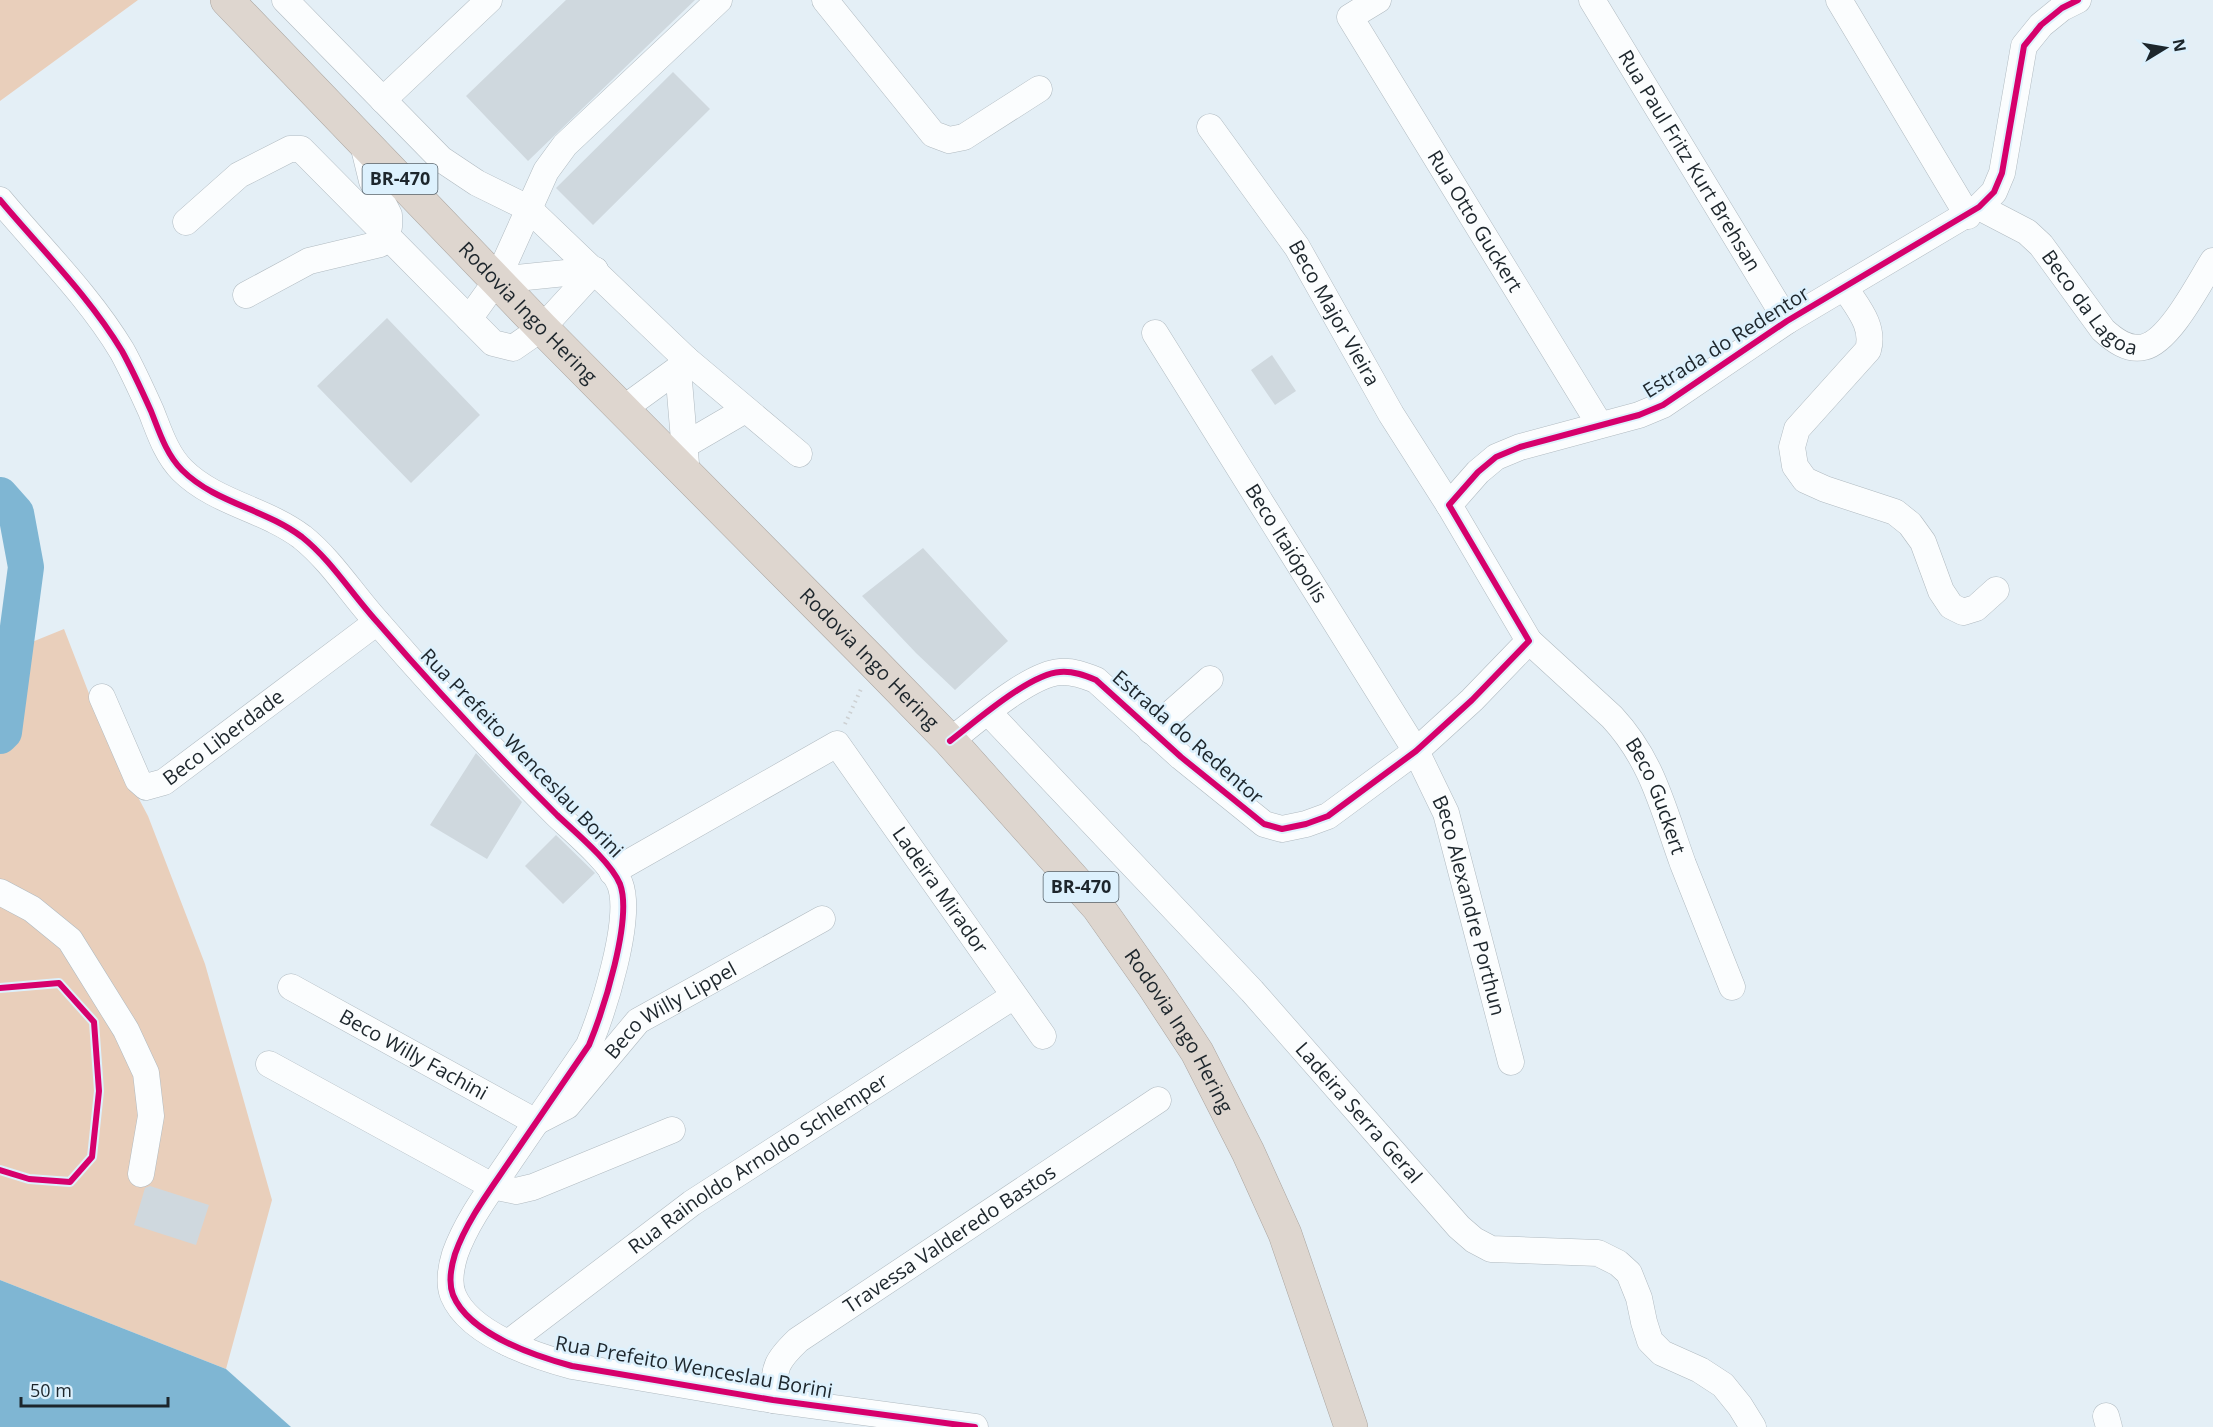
<svg xmlns="http://www.w3.org/2000/svg" width="2213" height="1427" font-family="'Open Sans',sans-serif">
  <style>
    .green { fill: #e9cfbb }
    .water { fill: #7fb6d3 }
    .lines { fill: none; stroke-linecap: round; stroke-linejoin: round }
    .river { stroke: #7fb6d3; stroke-width: 36 }
    .building { fill: #cfd8de }
    .minor-casing { stroke: #b0bac0; stroke-width: 27 }
    .highway-casing { stroke: #aaa5a0; stroke-width: 34 }
    .path { stroke: #cdd0d2; stroke-width: 4; stroke-dasharray: 1.5 4.5; stroke-linecap: butt }
    .minor { stroke: #fbfdfe; stroke-width: 26 }
    .highway { stroke: #ded6cf; stroke-width: 33 }
    .cycleway-casing { stroke: #ddf1fd; stroke-width: 10 }
    .cycleway { stroke: #d6006c; stroke-width: 6 }
    .labels { text-anchor: middle; stroke-width: 5; stroke-linejoin: round; paint-order: stroke }
    .shield { fill: #ddf1fd; stroke: #57636b; stroke-width: 1.5 }
    .shield-label { font-size: 18px; font-weight: bold; fill: #1d262c }
    .street-label { font-size: 20px; fill: #1d262c; stroke: #ddf1fd }
  </style>
  <rect width="100%" height="100%" fill="#e4eff6"/>
  <!-- green -->
  <path class="green" d="M0,0H138L0,101Z
    M64,629L105,735L148,816L205,964L272,1200L226,1369L0,1280V655Z"/>
  <!-- water -->
  <path class="water" d="M0,1280L226,1369L291,1427H0Z"/>
  <g class="lines">
    <!-- river -->
    <path class="river" d="M0,495L16,513L26,567L4,732L0,736"/>
  </g>
  <!-- building -->
  <path class="building" d="M566,0H695L528,161L466,96Z
    M673,72L710,109L593,225L556,188Z
    M387,318L480,415L411,483L317,386Z
    M1272,355L1296,391L1275,405L1251,370Z
    M923,548L1008,641L955,690L916,653L862,596Z
    M476,753L522,802L487,859L430,825Z
    M556,835L595,873L563,904L525,866Z
    M150,1186L209,1205L196,1245L134,1225L145,1188Z"/>
  <g class="lines">
    <defs>
      <g id="minor">
        <path d="M285,0L441,159L477,183L528,208L686,359L799,454"/>
        <path d="M825,0L933,134L949,140L964,137L1039,89"/>
        <path id="s1" d="M1378,0L1350,17L1600,425"/>
        <path id="s2" d="M1592,0L1787,321"/>
        <path d="M1839,0L1968,216"/>
        <path d="M383,100L489,0"/>
        <path id="s3" d="M1210,127L1297,247L1391,414L1449,505"/>
        <path d="M0,200C41,249 89,296 122,351C133,371 142,391 151,411C159,431 166,454 182,470C215,503 265,509 302,537C332,561 353,596 379,624C436,690 495,753 557,815C575,832 611,862 620,884C633,919 603,1011 589,1045C563,1083 537,1121 511,1159C491,1189 467,1220 455,1254C451,1267 448,1282 453,1295C469,1334 535,1356 572,1366L773,1400L975,1427"/>
        <path id="s4" d="M1979,207L2027,232L2041,245L2103,330C2114,340 2128,351 2144,347C2170,341 2199,283 2213,261"/>
        <path d="M186,222L239,175L290,149H301L493,343L513,348L542,328L595,270"/>
        <path d="M497,280L595,270"/>
        <path d="M1845,288C1857,307 1875,326 1868,350L1797,429L1792,447L1795,466L1805,480L1825,489L1895,512L1910,524L1923,542L1941,591L1951,606L1963,612L1976,608L1996,590"/>
        <path d="M246,295L309,261L380,244L389,227V215L372,181L362,140"/>
        <path d="M469,319L497,280L546,171L565,145L719,0"/>
        <path id="s5" d="M1155,333L1416,751L1446,813L1511,1062"/>
        <path d="M678,369L687,476"/>
        <path d="M623,409L678,369L686,359"/>
        <path d="M685,445L745,410"/>
        <path id="s6" d="M1529,641L1612,717C1653,761 1663,809 1683,864C1699,905 1716,946 1732,987"/>
        <path id="s7" d="M102,697L138,780L146,787L164,782L377,622"/>
        <path id="s8" d="M988,712L1252,991L1459,1227L1474,1240L1491,1249L1598,1253L1618,1263L1629,1273L1639,1298L1644,1322L1650,1341L1662,1353L1700,1370L1723,1385L1740,1406L1753,1427"/>
        <path d="M1151,731L1210,679"/>
        <path d="M950,741C975,722 1029,674 1060,672C1073,671 1084,675 1096,680L1181,757L1264,824L1282,829L1306,824L1328,816L1416,751L1472,700L1529,641L1449,505L1478,472L1496,457L1520,447L1639,415L1663,405L1787,321L1979,207L1994,192L2002,173L2024,46L2041,25L2062,8L2078,0"/>
        <path id="s9" d="M612,872L837,744L1043,1036"/>
        <path d="M0,892L32,909L70,940L126,1030L146,1073L151,1116L141,1174"/>
        <path id="s10" d="M291,987L536,1122L567,1106L638,1021L822,919"/>
        <path d="M269,1064L492,1186L516,1191L533,1187L672,1130"/>
        <path id="s11" d="M508,1343L692,1203L1014,996"/>
        <path id="s12" d="M773,1400C775,1367 774,1363 798,1340L1158,1100"/>
        <path d="M2106,1416L2109,1427"/>
      </g>
      <g id="highway">
        <path id="s13" d="M227,0L542,328L873,662L950,741L1098,907L1153,985L1197,1052L1248,1152L1285,1234L1351,1427"/>
      </g>
    </defs>
    <!-- minor casing -->
    <use href="#minor" class="minor-casing"/>
    <!-- highway casing -->
    <use href="#highway" class="highway-casing"/>
    <!-- path -->
    <path class="path" d="M845,724L862,687"/>
    <!-- minor -->
    <use href="#minor" class="minor"/>
    <!-- highway -->
    <use href="#highway" class="highway"/>
    <defs>
      <path id="cycleway" d="M0,200C41,249 89,296 122,351C133,371 142,391 151,411C159,431 166,454 182,470C215,503 265,509 302,537C332,561 353,596 379,624C436,690 495,753 557,815C575,832 611,862 620,884C633,919 603,1011 589,1045C563,1083 537,1121 511,1159C491,1189 467,1220 455,1254C451,1267 448,1282 453,1295C469,1334 535,1356 572,1366L773,1400L975,1427
        M950,741C975,722 1029,674 1060,672C1073,671 1084,675 1096,680L1181,757L1264,824L1282,829L1306,824L1328,816L1416,751L1472,700L1529,641L1449,505L1478,472L1496,457L1520,447L1639,415L1663,405L1787,321L1979,207L1994,192L2002,173L2024,46L2041,25L2062,8L2078,0
        M0,988L59,983L94,1022L99,1091L92,1157L70,1182L29,1179L0,1170"/>
    </defs>
    <!-- cycleway casing -->
    <use href="#cycleway" class="cycleway-casing"/>
    <!-- cycleway -->
    <use href="#cycleway" class="cycleway"/>
  </g>
  <g class="labels">
    <!-- shield labels -->
    <g class="shield">
      <rect x="362.5" y="164" width="75" height="30" rx="4.5"/>
      <rect x="1043.5" y="872" width="75" height="30" rx="4.5"/>
    </g>
    <g class="shield-label">
      <text x="400" y="185">BR-470</text>
      <text x="1081" y="893">BR-470</text>
    </g>
    <!-- street labels -->
    <g class="street-label">
      <text dy="7" stroke="none"><textPath href="#s2" startOffset="188">Rua Paul Fritz Kurt Brehsan</textPath></text>
      <text dy="7" stroke="none"><textPath href="#s1" startOffset="272">Rua Otto Guckert</textPath></text>
      <text dy="7" stroke="none"><textPath href="#s4" startOffset="150">Beco da Lagoa</textPath></text>
      <text dy="7" stroke="none"><textPath href="#s13" startOffset="434">Rodovia Ingo Hering</textPath></text>
      <text dy="7" stroke="none"><textPath href="#s3" startOffset="224">Beco Major Vieira</textPath></text>
      <text transform="translate(1726 342) rotate(-32)" y="7">Estrada do Redentor</text>
      <text dy="7" stroke="none"><textPath href="#s5" startOffset="248">Beco Itaiópolis</textPath></text>
      <text dy="7" stroke="none"><textPath href="#s13" startOffset="920">Rodovia Ingo Hering</textPath></text>
      <text dy="7" stroke="none"><textPath href="#s7" startOffset="194">Beco Liberdade</textPath></text>
      <text transform="translate(1188 737) rotate(41)" y="7">Estrada do Redentor</text>
      <text transform="translate(522 753) rotate(46)" y="7">Rua Prefeito Wenceslau Borini</text>
      <text dy="7" stroke="none"><textPath href="#s6" startOffset="204">Beco Guckert</textPath></text>
      <text dy="7" stroke="none"><textPath href="#s9" startOffset="438">Ladeira Mirador</textPath></text>
      <text dy="7" stroke="none"><textPath href="#s5" startOffset="657">Beco Alexandre Porthun</textPath></text>
      <text dy="7" stroke="none"><textPath href="#s10" startOffset="458">Beco Willy Lippel</textPath></text>
      <text dy="7" stroke="none"><textPath href="#s13" startOffset="1406">Rodovia Ingo Hering</textPath></text>
      <text dy="7" stroke="none"><textPath href="#s10" startOffset="140">Beco Willy Fachini</textPath></text>
      <text dy="7" stroke="none"><textPath href="#s8" startOffset="546">Ladeira Serra Geral</textPath></text>
      <text dy="7" stroke="none"><textPath href="#s11" startOffset="308">Rua Rainoldo Arnoldo Schlemper</textPath></text>
      <text dy="7" stroke="none"><textPath href="#s12" startOffset="250">Travessa Valderedo Bastos</textPath></text>
      <text transform="translate(694 1367) rotate(10)" y="7">Rua Prefeito Wenceslau Borini</text>
    </g>
  </g>
  <!-- north arrow -->
  <g transform="translate(2165 48) rotate(79)" stroke="#ddf1fd" stroke-width="4.5" paint-order="stroke">
  <path d="M0-4.5L10 22L0 15L-10 22Z" fill="#1d262c"/>
  <text y="-9" font-size="16" font-weight="bold" text-anchor="middle" fill="#1d262c">N</text>
  </g>
  <!-- scale -->
  <path d="M21 1397v9h147v-9" fill="none" stroke="#1d262c" stroke-width="3"/>
  <text x="30" y="1397" font-size="18" fill="#1d262c" stroke="#ddf1fd" stroke-width="4.5" paint-order="stroke">50 m</text>
</svg>
